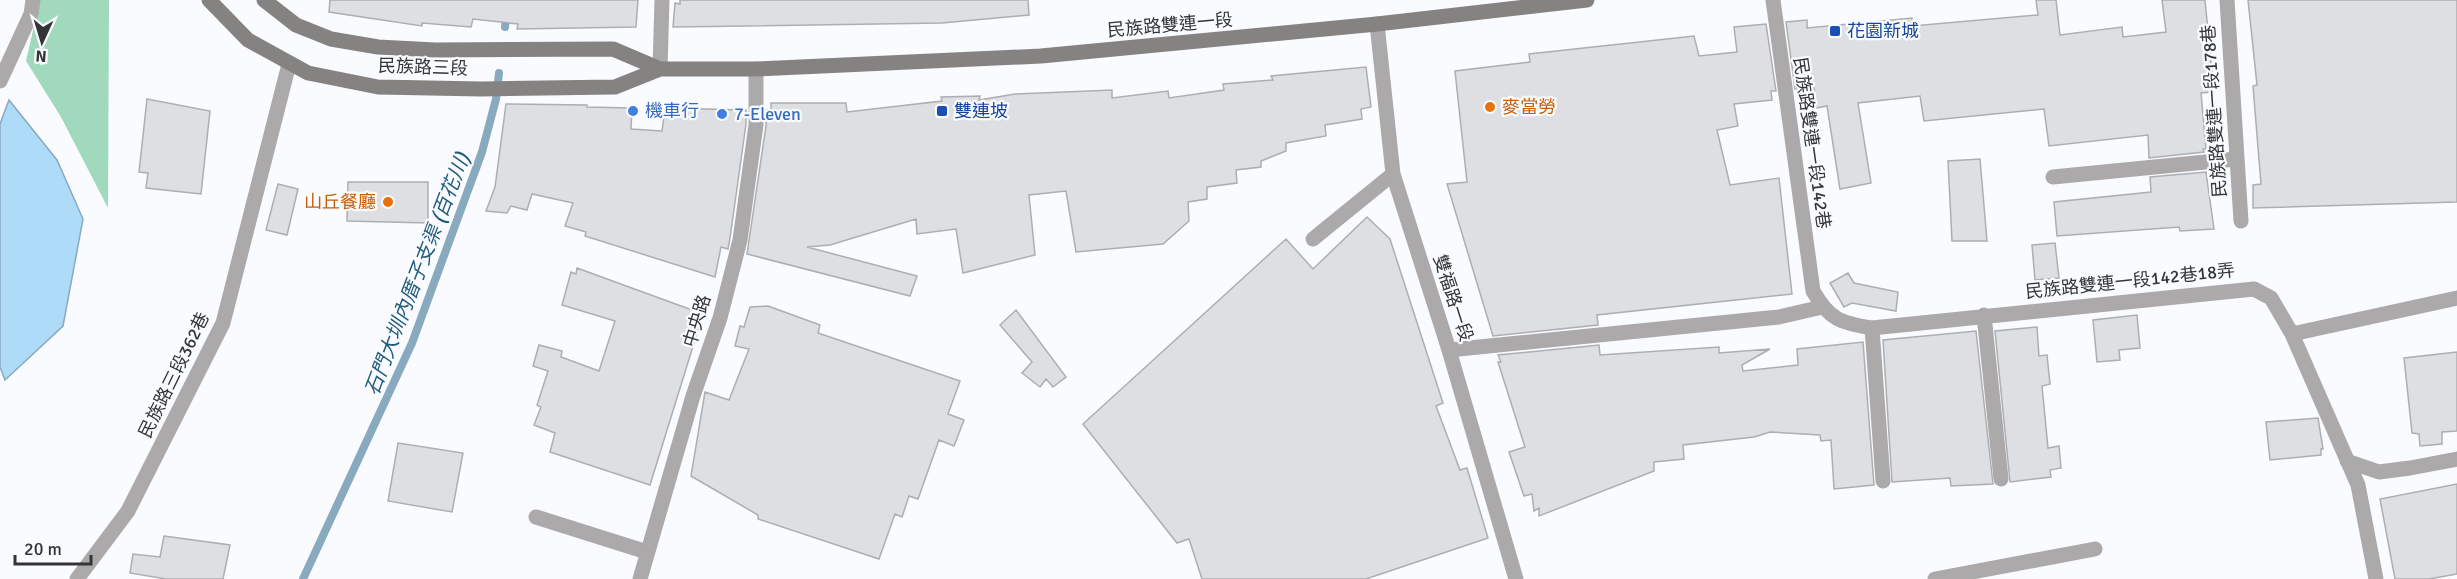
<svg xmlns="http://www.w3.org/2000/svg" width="2457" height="579" font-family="Signika,'Noto Sans TC',sans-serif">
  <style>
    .green { fill: #a1d9bd }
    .water { fill: #aedbf8; stroke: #89a9be; stroke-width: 1.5 }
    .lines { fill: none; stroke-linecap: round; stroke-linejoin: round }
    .stream { stroke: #89a9be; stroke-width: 8 }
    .building { fill: #dddfe2; stroke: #adaeb1; stroke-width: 1.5 }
    .service { stroke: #aba9a9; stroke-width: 15 }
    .minor { stroke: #aba9a9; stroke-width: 15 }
    .tertiary { stroke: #aba9a9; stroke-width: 15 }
    .secondary { stroke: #858282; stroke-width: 15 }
    .transit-dot { fill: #1a4fb4; stroke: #fafbff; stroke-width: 2 }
    .food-dot { fill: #e8710a; stroke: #fafbff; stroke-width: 2 }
    .shop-dot { fill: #3f7fe0; stroke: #fafbff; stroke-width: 2 }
    .labels { text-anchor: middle; stroke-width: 4.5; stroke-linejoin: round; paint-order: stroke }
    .street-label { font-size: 18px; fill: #343536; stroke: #fafbff }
    .transit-label { font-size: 18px; fill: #164399; stroke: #fafbff; text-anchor: start }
    .food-label { font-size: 18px; fill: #c56008; stroke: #fafbff; text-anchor: start }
    .shop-label { font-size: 18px; fill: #366cbe; stroke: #fafbff; text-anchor: start }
    .water-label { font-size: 20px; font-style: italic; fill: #225d7d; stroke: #fafbff }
  </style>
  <rect width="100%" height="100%" fill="#fafbff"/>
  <!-- green -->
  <path class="green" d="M40,0H109L108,208L61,117L26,61Z"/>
  <!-- water -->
  <path class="water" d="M9,100L57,160L83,219L63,326L5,380L0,367V124Z"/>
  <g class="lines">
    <!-- stream -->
    <path class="stream" d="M505,27L508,0
      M303,579L412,343L482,152L496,99L499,73"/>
  </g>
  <!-- building -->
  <path class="building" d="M330,0H638L636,27L517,29L518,24L473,19L471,27L422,23V26L329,12Z
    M680,0H1028L1029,15L942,23L673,27L675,3L680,4Z
    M2036,0H2056L2060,35L2122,27L2123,37L2166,32L2162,0H2205L2214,92L2201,93L2206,149H2203L2204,152L2149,158L2148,135L2049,146L2044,109L1924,121L1920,96L1858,103L1871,183L1840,189L1827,106L1816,108L1814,88L1795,89L1786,22L1807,20V28L1912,18V26L2038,15Z
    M2248,0H2457V202L2253,208V185L2261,184L2253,86L2257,85Z
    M1766,24L1776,91H1771L1772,100L1734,104L1738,126L1717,130L1730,185L1779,178L1792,294L1597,315L1598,325L1493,336L1447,184L1467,182L1455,71L1530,62L1529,54L1694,36L1699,56L1737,52L1734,27Z
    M1366,67L1371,107L1361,109L1362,119L1325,125L1326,136L1286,143V151L1261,161V167L1236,170L1237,183L1207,187V199L1188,202L1189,221L1163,244L1076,252L1066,191L1029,195L1035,255L963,273L956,229L917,234L916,219L830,245L807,247L917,276L910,296L747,254L766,126V110H771V103H846L847,112L942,101L941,97L980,96L979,100L1015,94L1112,90V98L1168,91L1169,98L1224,90L1223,84L1273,80L1271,76Z
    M147,99L210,111L201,194L146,188L148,173L139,172Z
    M506,104L587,105V107L632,108L631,129L662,131L665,108L746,110V124L730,238L728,249L721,247L715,277L585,236L586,232L565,226L573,203L532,194L527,210L511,206L507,213L486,211L495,187Z
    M1980,159L1987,241H1952L1948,161Z
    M2206,172L2214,229L2180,231L2179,227L2057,236L2054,202L2151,192L2150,177Z
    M348,182H428V223L347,221Z
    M278,184L298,189L287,235L266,230Z
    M1367,217L1390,239L1443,403L1436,406L1460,470L1467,468L1488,538L1366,579H1202L1189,539L1177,543L1083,424L1286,239L1313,269Z
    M2055,243L2059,278L2035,280L2032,245Z
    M577,268L703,314L650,485L550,452L555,433L534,425L541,407L537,405L548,371L533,366L539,345L562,351L561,357L599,371L615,321L562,305L571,272L576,274Z
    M1848,273L1854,283L1898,292L1896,311L1852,303L1844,307L1830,283Z
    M768,306L820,325L818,333L960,381L948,414L964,420L954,446L939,440L918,499L909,496L902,517L895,514L879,559L758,519V515L691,476L705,392L729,400L749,349L735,346L740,326L744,327L750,307Z
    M1016,310L1066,377L1053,387L1046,379L1040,387L1022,373L1032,362L1000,325Z
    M2137,315L2140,348L2119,350L2120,360L2097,362L2093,320Z
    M2037,327L2039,356L2047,355L2050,384L2042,386L2048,448L2059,446L2061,468L2050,470L2051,477L2010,482L1995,331Z
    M1976,331L1993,484L1951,486L1950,478L1892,482L1883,340Z
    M1863,342L1874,485L1834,489L1831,440L1821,441L1820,435L1770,432L1754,437L1683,445L1684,459L1654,462V471L1539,516V508L1534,511L1532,494L1524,496L1509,452L1525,447L1498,362H1501L1498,355L1599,345L1600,355L1719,347V353L1770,349L1742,365L1743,371L1798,365L1797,349Z
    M2457,352V431L2442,432V444L2420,446L2419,434L2412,433L2404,358Z
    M2318,418L2323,449H2321V455L2270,460L2266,422Z
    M398,443L463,453L452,512L388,501Z
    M2457,484V574L2429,579H2395L2380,499Z
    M164,536L230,545L223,579H166L130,573L133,554L160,557Z"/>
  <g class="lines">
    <!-- service -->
    <path class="service" d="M1773,0L1813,291C1829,319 1840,323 1872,328L2254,289L2271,298L2292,334L2358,485L2376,579
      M2227,0L2241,221
      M0,81L31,14L33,0
      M2053,177L2236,159
      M1313,239L1393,174
      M1984,315L2001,479
      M1872,328L1883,481
      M2292,334L2457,298
      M1449,350L1779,317L1822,307
      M2347,461L2379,472L2410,468L2457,459
      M536,517L647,552
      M77,579L128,511L223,323L289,64
      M1935,579L2095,549"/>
    <!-- minor -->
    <path class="minor" d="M1377,24L1393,174L1449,350L1516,579"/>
    <!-- tertiary -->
    <path class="tertiary" d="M660,69L662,0
      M640,579L693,396L720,318L740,240L756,125V69"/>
    <!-- secondary -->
    <path class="secondary" d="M209,0L248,40L308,73L378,87L481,89L615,87L660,69H756L1041,56L1377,24L1587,0
      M264,0L296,25L331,39L378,47L435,50L613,49L660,69"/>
  </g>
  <!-- markers -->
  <g class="transit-dot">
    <rect x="1829" y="25" width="12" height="12" rx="3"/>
    <rect x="936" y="105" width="12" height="12" rx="3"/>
  </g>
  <g class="food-dot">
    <circle cx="1490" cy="107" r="6"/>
    <circle cx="388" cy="202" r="6"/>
  </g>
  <g class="shop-dot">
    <circle cx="633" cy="111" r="6"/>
    <circle cx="722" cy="114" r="6"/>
  </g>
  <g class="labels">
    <!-- street labels -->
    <g class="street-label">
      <text transform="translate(1170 25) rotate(-5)" y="6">民族路雙連一段</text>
      <text transform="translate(423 67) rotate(2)" y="6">民族路三段</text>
      <text transform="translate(2214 111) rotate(-94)" y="6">民族路雙連一段178巷</text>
      <text transform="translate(1812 143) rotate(82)" y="6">民族路雙連一段142巷</text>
      <text transform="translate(2130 281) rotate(-6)" y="6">民族路雙連一段142巷18弄</text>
      <text transform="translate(1453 298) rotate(72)" y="6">雙福路一段</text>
      <text transform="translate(697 321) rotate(-73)" y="6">中央路</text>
      <text transform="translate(174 375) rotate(-64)" y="6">民族路三段362巷</text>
    </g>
    <!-- transit labels -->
    <g class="transit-label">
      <text x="1847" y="37">花園新城</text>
      <text x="954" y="117">雙連坡</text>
    </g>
    <!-- food labels -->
    <g class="food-label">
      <text x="1502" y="113">麥當勞</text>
      <text x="376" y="208" text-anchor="end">山丘餐廳</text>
    </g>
    <!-- shop labels -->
    <g class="shop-label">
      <text x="645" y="117">機車行</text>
      <text x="734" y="120">7-Eleven</text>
    </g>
    <!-- water labels -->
    <g class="water-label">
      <text transform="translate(417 274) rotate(-69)" y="7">石門大圳內厝子支渠 (百花川)</text>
    </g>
  </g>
  <!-- north arrow -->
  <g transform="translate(42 42) rotate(184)" stroke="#fafbff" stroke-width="4.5" paint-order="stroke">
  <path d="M0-4.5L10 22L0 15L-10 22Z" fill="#343536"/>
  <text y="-9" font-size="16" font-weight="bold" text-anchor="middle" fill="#343536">N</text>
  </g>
  <!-- scale -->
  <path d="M15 555v9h76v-9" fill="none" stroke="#343536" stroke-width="3"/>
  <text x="24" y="555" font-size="18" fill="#343536" stroke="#fafbff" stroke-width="4.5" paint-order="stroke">20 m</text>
</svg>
